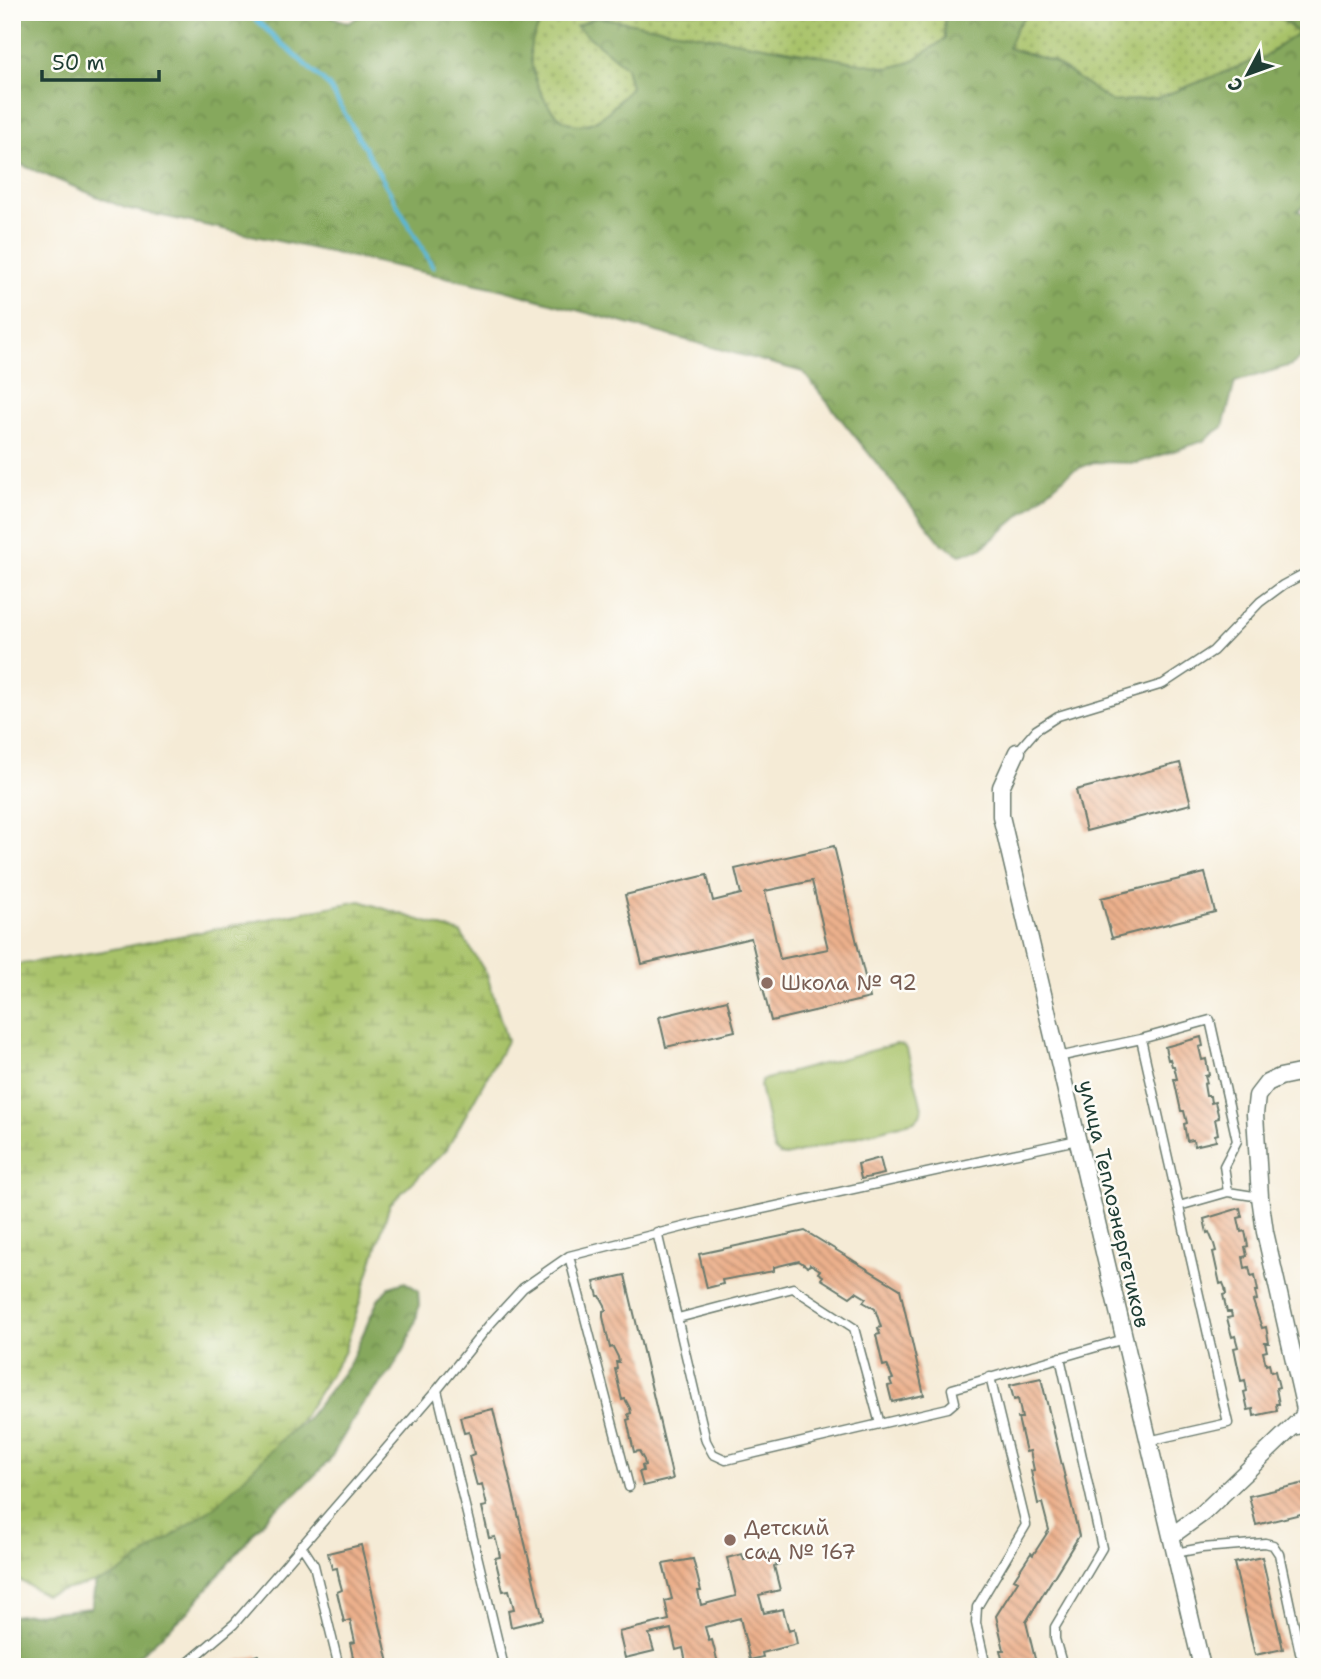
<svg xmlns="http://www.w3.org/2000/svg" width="1321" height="1679" font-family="'Shantell Sans',sans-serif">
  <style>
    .grass { fill: url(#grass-dots); stroke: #64804e; stroke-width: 2 }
    .forest { fill: url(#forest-crowns); stroke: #527248; stroke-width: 2 }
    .wetland { fill: url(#wetland-marsh); stroke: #64804e; stroke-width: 2 }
    .garden { fill: #a8c269; stroke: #64804e; stroke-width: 2 }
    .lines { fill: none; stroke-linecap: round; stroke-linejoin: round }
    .stream { stroke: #59b7d7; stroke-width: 4.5 }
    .building { fill: url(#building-back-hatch); fill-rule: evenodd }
    .service-casing { stroke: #6a7a6d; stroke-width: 11 }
    .minor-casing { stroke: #6a7a6d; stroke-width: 19 }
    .service { stroke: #fff; stroke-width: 8 }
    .minor { stroke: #fff; stroke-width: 16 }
    .education-dot { fill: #8d6e63; stroke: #fdfcf7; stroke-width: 2.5 }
    .labels { text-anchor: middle; stroke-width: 5; stroke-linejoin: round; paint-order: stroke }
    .education-label { font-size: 21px; fill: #785e54; stroke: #fdfcf7; text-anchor: start }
    .street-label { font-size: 21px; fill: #1f3d34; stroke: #fdfcf7 }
  </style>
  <defs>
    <pattern id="grass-dots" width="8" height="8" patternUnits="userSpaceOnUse" patternTransform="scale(1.75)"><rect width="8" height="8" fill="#a8c269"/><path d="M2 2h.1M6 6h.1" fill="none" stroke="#889f57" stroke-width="1.8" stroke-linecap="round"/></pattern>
    <pattern id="forest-crowns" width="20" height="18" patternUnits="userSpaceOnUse" patternTransform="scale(1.75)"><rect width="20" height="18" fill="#86a85d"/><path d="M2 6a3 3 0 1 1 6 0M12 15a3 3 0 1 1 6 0" fill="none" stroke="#6d8a4e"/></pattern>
    <pattern id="wetland-marsh" width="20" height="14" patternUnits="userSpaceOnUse" patternTransform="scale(1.75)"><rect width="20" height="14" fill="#a8c269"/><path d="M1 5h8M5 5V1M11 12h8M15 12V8" fill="none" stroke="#889f57"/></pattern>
    <pattern id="building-back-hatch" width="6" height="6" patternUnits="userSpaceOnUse" patternTransform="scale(1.75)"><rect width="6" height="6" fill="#ecb08c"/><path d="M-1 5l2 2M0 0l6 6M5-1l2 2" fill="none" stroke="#bf9073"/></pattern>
  </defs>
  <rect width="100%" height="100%" fill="#fdfcf7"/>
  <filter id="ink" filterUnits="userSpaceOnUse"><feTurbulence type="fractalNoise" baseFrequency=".0143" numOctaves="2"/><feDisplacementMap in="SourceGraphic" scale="14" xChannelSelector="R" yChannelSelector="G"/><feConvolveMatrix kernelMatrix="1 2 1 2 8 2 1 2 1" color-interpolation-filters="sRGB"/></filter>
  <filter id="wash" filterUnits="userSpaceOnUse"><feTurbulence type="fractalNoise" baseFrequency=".00686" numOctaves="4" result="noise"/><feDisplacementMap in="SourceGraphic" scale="28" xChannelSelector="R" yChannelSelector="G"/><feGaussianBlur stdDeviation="1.57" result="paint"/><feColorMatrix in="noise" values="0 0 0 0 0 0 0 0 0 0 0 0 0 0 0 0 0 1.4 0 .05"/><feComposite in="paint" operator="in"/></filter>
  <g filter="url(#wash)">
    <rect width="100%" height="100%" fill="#f5ebd6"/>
    <!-- grass -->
    <path class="grass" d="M532,12H944L945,39L911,62L889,68L597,17L577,26L626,67L631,87C618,101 601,125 580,125C548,124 531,77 530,50C530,43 536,33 539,25Z
      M1029,12H1273L1298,33L1264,57L1158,98L1112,102L1052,61L1008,48L1017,26Z"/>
    <!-- forest -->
    <path class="forest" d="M12,12H319L349,23L365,12H532L539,25C536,33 530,43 530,50C531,77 548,124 580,125C601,125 619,101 631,87L626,67L576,26L597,17L889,68L911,62L945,39L944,12H1029L1017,26L1008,48L1052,61L1112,102L1158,98L1264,57L1298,33L1273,12H1309V202L1297,211L1309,215V353L1291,365L1235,382L1223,427L1203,441L1138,463L1094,462L1072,471L982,548L960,555L942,544L803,372L496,288L125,208L12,161Z
      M405,1282L418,1290L419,1305L416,1320L405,1348L390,1373L361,1406L329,1461L296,1494L271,1512L188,1612L126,1667H12V1616L91,1608L100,1560L158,1531L306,1420L349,1365L378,1300L389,1287Z"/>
    <!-- wetland -->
    <path class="wetland" d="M360,901L461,933L487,975L507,1041L447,1149L390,1204L344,1353L302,1419L218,1504L112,1578L45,1595L12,1576V965L103,951Z"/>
    <!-- garden -->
    <path class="garden" d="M896,1044L902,1045L907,1049L922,1108L920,1115L914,1121L786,1156L779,1155L774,1150L760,1086L762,1080Z"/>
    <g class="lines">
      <!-- stream -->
      <path class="stream" d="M247,12L329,86L433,267"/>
    </g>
    <g id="blocks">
      <!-- building -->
      <path class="building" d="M1180,763L1191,804L1086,831L1076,790Z
        M834,846L870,998L771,1021L751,938L642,964L625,895L707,875L713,901L741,894L735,869ZM812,881L828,949L780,959L765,891Z
        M1205,873L1215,912L1112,938L1101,898Z
        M727,1000L735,1031L666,1047L659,1017Z
        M1201,1037L1203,1046L1199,1047L1202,1060L1206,1059L1209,1075L1205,1076L1207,1083L1204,1084L1206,1096H1210L1211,1103L1215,1102L1219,1118L1215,1119L1218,1134L1215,1135L1216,1141L1194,1146L1193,1140L1187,1141L1184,1124L1187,1123L1184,1111H1181L1174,1079H1177L1174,1066H1172L1170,1059L1168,1060L1165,1047Z
        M880,1158L884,1174L861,1179L858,1164Z
        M1240,1208L1242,1217L1238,1218L1241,1232L1245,1231L1248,1246L1245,1247L1247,1256L1243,1257L1245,1268L1249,1267L1251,1276L1255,1275L1258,1291H1255L1257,1300L1253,1301L1262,1328L1266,1327L1269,1343H1265L1267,1351L1263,1352L1266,1365L1269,1364L1271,1372L1275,1371L1279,1387L1276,1388L1279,1404H1276L1277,1411L1254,1416L1253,1409L1248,1410L1244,1392L1247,1391L1245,1380L1241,1381L1234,1348L1238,1347L1235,1336L1232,1337L1227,1318L1232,1317L1231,1312H1227L1223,1295L1226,1294L1225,1288L1223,1283L1220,1284L1213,1252L1216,1251L1214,1244L1209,1232L1207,1233L1204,1219Z
        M805,1231L900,1289L924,1395L892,1402L888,1386L892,1385L890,1380L893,1379L887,1365L883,1366L876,1335L880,1334L878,1328L881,1327L875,1309L863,1302L866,1298L856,1292L850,1297L821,1279L823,1276L818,1273L820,1270L810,1264L808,1267L799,1261L774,1267V1271L722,1280L723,1284L707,1288L699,1254Z
        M625,1275L673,1479L643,1486L639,1472L643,1471L642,1466L645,1465L644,1460L639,1451L634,1452L627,1420L630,1419L628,1414L631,1413L630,1408L625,1399L622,1400L615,1369L617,1368L616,1362H619L618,1357L613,1347L610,1348L603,1317V1311L606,1310L605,1305L600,1296H598L594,1282Z
        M1041,1378L1079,1536L1026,1622L1037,1667H1004L1000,1650H1004L996,1616L1018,1581L1014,1579L1031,1553L1033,1555L1049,1530L1042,1503L1038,1504L1031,1471L1034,1470L1030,1451L1026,1452L1018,1418H1022L1018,1399L1014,1400L1010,1385Z
        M493,1409L543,1619L511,1627L508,1610L514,1609L509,1590L503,1591L495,1558L500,1557L498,1547L495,1537L489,1538L482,1507L487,1506L482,1484L477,1486L469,1456L474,1454L469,1432L464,1433L460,1417Z
        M1309,1482V1512L1256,1525L1249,1496Z
        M361,1545L390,1667H355L350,1643L355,1642L350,1620L344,1622L337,1592L342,1590L339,1579L337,1568L332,1569L328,1553Z
        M776,1552L779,1564L774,1566L780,1590L759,1595L764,1613L783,1609L789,1631L794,1629L797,1644L762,1653L763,1657L750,1660L740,1618L705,1627L709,1641L712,1640L719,1667H687L683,1648L676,1650L671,1629L649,1634L654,1651L625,1658L619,1632L669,1620L665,1601L672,1599L663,1564L693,1559L701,1591H698L701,1605L736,1596L727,1558L742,1554L744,1560Z
        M1262,1557L1283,1649L1255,1655L1234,1563Z
        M258,1655L261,1667H233L232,1662Z"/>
    </g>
  </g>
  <g filter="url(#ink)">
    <use href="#blocks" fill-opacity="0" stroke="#6a7a6d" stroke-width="2"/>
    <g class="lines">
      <defs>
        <path id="service" d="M1017,752L1036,730L1058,716L1163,684L1213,651L1260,602L1283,585L1309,571
          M1141,1039L1210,1020L1237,1141L1224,1166L1228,1192
          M1058,1057L1141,1039L1228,1423L1148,1441
          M1179,1206L1228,1192L1260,1197
          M657,1232L706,1441L713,1454L726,1460L948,1408L955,1402L952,1389L1124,1339
          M569,1256L629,1487
          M678,1318L793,1288L854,1328L880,1424
          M1060,1357L1102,1548L1055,1627V1639L1063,1667
          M437,1390L504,1667
          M1292,1431L1309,1428
          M301,1545L314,1565L339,1667
          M1175,1553L1202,1548L1265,1543L1273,1545L1279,1554L1300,1653
          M183,1667L234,1624L437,1390L490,1324L523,1288L569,1256L699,1223L1077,1140
          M986,1667L976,1623L977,1607L1026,1525L990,1377"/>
        <path id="minor" d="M1017,752L1001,787V816L1202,1667
          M1171,1536L1203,1513L1303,1417L1305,1409L1265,1232L1260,1197L1255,1114L1257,1096L1267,1083L1280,1077L1309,1071"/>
      </defs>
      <!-- service casing -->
      <use href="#service" class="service-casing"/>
      <!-- minor casing -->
      <use href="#minor" class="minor-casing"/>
      <!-- service -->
      <use href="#service" class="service"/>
      <!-- minor -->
      <use href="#minor" class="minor"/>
    </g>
  </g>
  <!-- markers -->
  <g class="education-dot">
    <circle cx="767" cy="983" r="7"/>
    <circle cx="730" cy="1540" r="7"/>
  </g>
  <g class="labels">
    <!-- education labels -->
    <g class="education-label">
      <text x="781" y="990">Школа № 92</text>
      <text x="744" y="1535">Детский<tspan x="744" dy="24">сад № 167</tspan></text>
    </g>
    <!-- street labels -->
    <g class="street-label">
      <text transform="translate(1114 1204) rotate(77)" y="7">улица Теплоэнергетиков</text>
    </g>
  </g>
  <!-- margin -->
  <rect width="1321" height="1679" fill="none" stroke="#fdfcf7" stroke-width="42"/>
  <!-- north arrow -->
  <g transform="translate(1248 74) rotate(229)" stroke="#fdfcf7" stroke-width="5" paint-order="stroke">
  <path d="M0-5L12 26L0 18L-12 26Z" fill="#1f3d34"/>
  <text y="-10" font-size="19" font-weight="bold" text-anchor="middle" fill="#1f3d34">С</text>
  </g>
  <!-- scale -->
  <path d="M42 70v10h117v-10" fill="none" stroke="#1f3d34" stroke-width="3.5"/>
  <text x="52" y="70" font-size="21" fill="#1f3d34" stroke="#fdfcf7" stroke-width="5" paint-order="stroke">50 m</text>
</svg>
